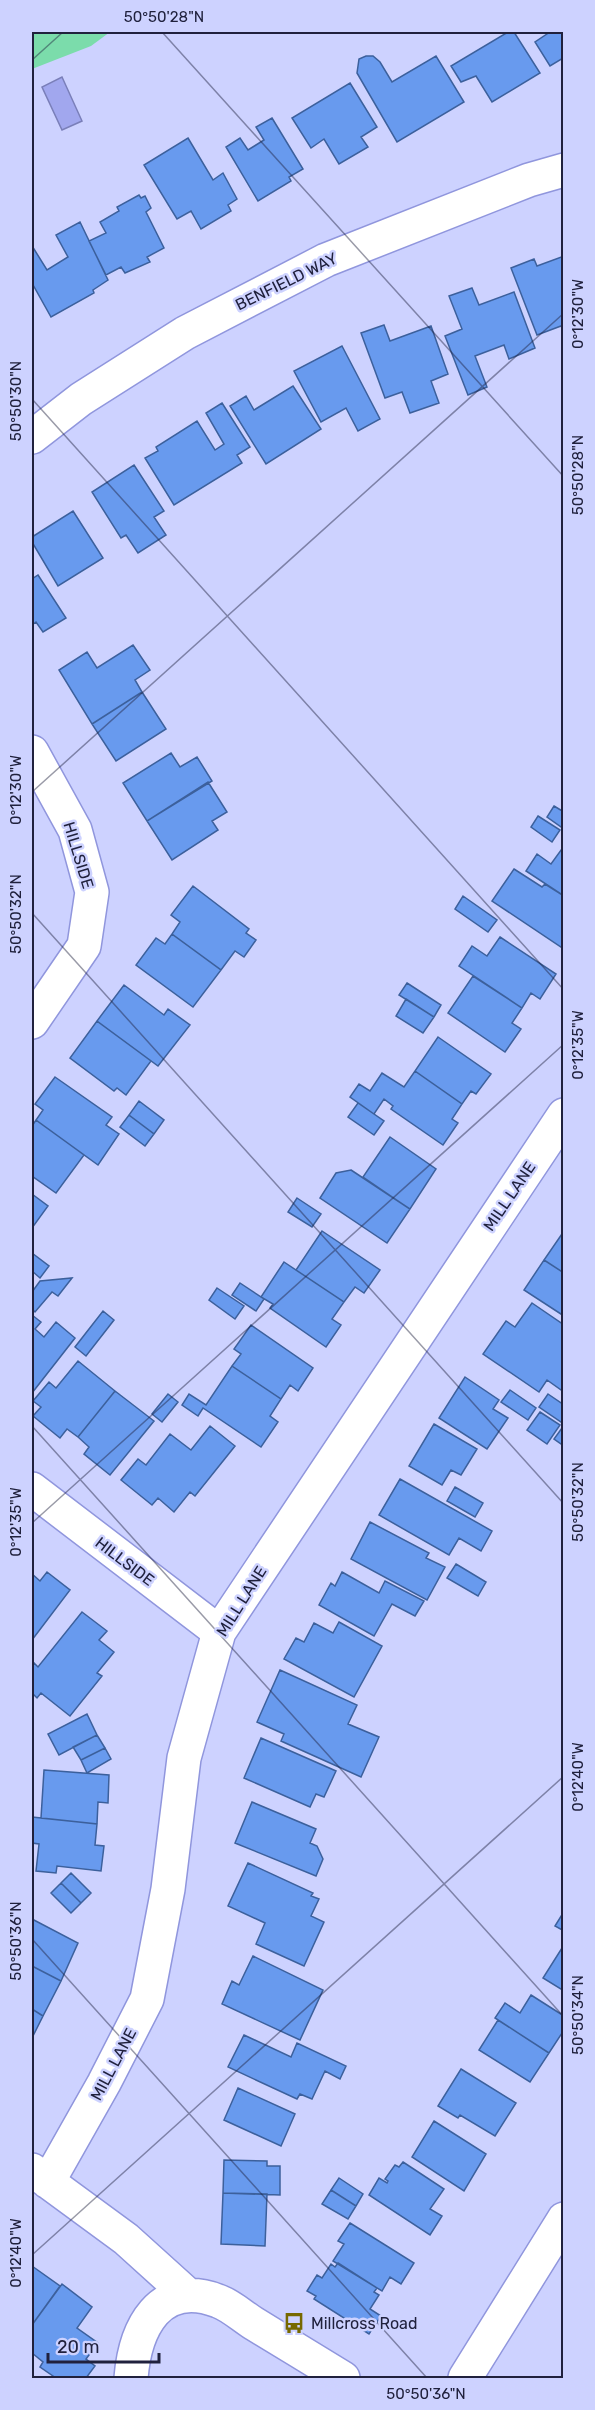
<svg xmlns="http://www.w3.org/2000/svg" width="595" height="2410" font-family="Rubik,sans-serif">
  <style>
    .green { fill: #7bdcab }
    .water { fill: #a1a7ee; stroke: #7a7fb9; stroke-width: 1.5 }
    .building { fill: #689aee; stroke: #3c609c; stroke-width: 1.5 }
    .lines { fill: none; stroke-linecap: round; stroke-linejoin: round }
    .minor-casing { stroke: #9096dd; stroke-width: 36 }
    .minor { stroke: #fff; stroke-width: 33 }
    .ticks { fill: none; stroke: #20213d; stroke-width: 1.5; stroke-opacity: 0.45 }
    .labels { text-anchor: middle; stroke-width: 5; stroke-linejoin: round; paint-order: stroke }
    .street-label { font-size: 16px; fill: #20213d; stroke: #cdd2ff }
    .poi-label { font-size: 16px; fill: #20213d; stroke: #cdd2ff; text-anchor: start }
    .neatline { fill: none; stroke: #20213d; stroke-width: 2 }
    .ticks-label { font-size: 15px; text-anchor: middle; fill: #20213d }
  </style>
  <rect width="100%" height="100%" fill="#cdd2ff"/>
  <!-- green -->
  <path class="green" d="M32,32H110L91,46L32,69Z"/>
  <!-- water -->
  <path class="water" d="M62,77L82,121L62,130L42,87Z"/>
  <!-- building -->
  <path class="building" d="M508,32H514L540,73L492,102L476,76L461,82L451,66Z
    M550,32H564V60L563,58L550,66L535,42Z
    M366,56H373L380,62L392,82L436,56L464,102L397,142L357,73L359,59Z
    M350,83L377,127L361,137L368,147L339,164L324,139L311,148L292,118Z
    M272,118L303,169L289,177L291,181L258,201L226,147L240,138L248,150L264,140L256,127Z
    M188,138L213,180L223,173L237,199L228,205L231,211L201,229L191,211L177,219L144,165Z
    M139,195L141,198L145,196L151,208L146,212L164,248L147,257L150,262L125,273L121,267L106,275L89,241L106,233L100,222L119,211L117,207Z
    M80,222L108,280L93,290L94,293L51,317L32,283V251L34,249L47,270L68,257L56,235Z
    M564,256V332L561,326L537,335L511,268L534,259L537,266Z
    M472,288L479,305L514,292L535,348L509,359L504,345L475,356L487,387L468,395L445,336L462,329L449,296Z
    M384,325L390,341L431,326L448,374L431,381L439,403L410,413L402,392L385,398L361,333Z
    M342,346L380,419L358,431L346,408L321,422L294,371Z
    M293,386L321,429L266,464L230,406L246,396L254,410Z
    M222,403L250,447L237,455L242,463L174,505L145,458L158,451L156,447L197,421L215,450L224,444L206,413Z
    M134,465L164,511L154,517L166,535L138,553L126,535L121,538L92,492Z
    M73,511L103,558L58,586L32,542V537Z
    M38,575L66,618L43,632L36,622L32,625V579Z
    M133,645L150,670L135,680L142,692L92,724L59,670L87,652L97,668Z
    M142,692L166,729L116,761L92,724Z
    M171,753L180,767L197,757L212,781L147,821L123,783Z
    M208,782L227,812L212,821L218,830L172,860L147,821Z
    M554,806L564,812V829L547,817Z
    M538,816L560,830L552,842L531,827Z
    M564,846V896L526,871L537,854L551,864Z
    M514,869L542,887L545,884L564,896V949L492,901Z
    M193,886L249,929L246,933L256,940L244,957L235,951L221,970L172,934L180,922L171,915Z
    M463,896L497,920L488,932L455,909Z
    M172,934L221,970L193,1007L136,965L156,938L165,944Z
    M500,937L556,974L540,999L531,993L522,1008L459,966L472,946L487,956Z
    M473,976L522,1008L512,1023L521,1029L505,1052L448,1013Z
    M407,983L441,1005L434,1017L399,995Z
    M124,985L164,1015L168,1009L190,1025L158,1066L97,1021Z
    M406,999L434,1017L423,1033L396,1016Z
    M97,1021L151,1061L126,1095L117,1088L114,1091L70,1058Z
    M438,1037L491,1074L476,1094L471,1091L462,1104L415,1071Z
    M415,1071L462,1104L452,1119L458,1123L443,1145L391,1109L393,1106L384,1099L374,1114L350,1097L359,1084L370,1091L382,1073L404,1087Z
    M55,1077L112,1117L106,1125L119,1134L98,1165L36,1120L43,1110L35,1104Z
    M139,1101L164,1120L154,1134L129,1115Z
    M358,1103L384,1121L374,1135L348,1117Z
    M129,1115L154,1134L145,1146L120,1127Z
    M36,1120L84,1155L56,1193L32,1176V1126Z
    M390,1137L436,1169L410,1209L363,1177Z
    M351,1170L410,1209L387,1243L320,1198L336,1173Z
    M32,1194L48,1206L32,1228Z
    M297,1198L321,1214L312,1227L288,1212Z
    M322,1231L380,1270L364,1293L355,1287L344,1302L296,1270Z
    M564,1231V1273L544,1260Z
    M32,1253L49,1266L40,1278L32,1271Z
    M544,1260L564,1273V1316L524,1290Z
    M284,1262L344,1302L332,1319L341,1325L326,1347L270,1308L273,1304L261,1297Z
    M72,1278L58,1296L52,1292L35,1312L32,1309V1292L40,1281Z
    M240,1283L264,1299L256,1311L232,1295Z
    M217,1288L244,1306L235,1319L209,1300Z
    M532,1303L564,1325V1392L547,1380L539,1392L483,1354L506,1321L515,1327Z
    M103,1311L114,1320L86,1356L75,1347Z
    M32,1315L41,1322L35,1329L44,1337L56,1322L75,1338L32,1393Z
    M251,1325L313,1368L298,1391L290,1385L281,1399L232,1366L241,1354L234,1349Z
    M78,1361L115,1391L78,1437L67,1429L60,1438L33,1416L41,1407L33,1401L49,1382L56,1388Z
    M232,1366L281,1399L270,1416L278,1422L261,1447L203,1408L198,1416L182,1405L189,1394L206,1405Z
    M465,1377L499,1400L493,1409L508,1418L487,1449L439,1418Z
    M510,1390L536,1408L528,1420L501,1402Z
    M115,1391L154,1421L110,1475L84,1454L89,1447L78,1437Z
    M168,1394L178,1402L162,1422L152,1414Z
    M548,1394L564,1405V1424L539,1407Z
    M540,1412L560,1425L547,1444L527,1430Z
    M434,1424L477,1449L461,1475L451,1470L442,1485L409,1466Z
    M210,1426L235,1446L195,1496L190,1492L174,1512L158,1498L152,1505L121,1480L138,1459L146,1465L170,1434L191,1450Z
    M562,1428L564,1429V1446L554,1439Z
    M400,1479L492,1531L481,1551L459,1538L449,1555L379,1515Z
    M455,1487L483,1503L475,1517L447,1501Z
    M370,1522L429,1553L426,1558L445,1567L427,1600L351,1559Z
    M456,1564L486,1582L478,1596L447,1578Z
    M47,1572L70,1590L32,1640V1574L40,1581Z
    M342,1572L379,1593L385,1581L424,1601L415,1616L392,1604L374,1636L319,1605L331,1583L335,1586Z
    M82,1612L107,1631L99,1640L114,1652L97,1673L102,1676L70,1716L41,1693L37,1698L32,1693V1666L34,1663L38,1667Z
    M339,1622L382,1646L354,1697L284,1659L296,1638L304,1642L314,1623L333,1633Z
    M280,1670L357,1705L348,1724L379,1737L361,1777L281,1741L284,1734L257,1722Z
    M87,1714L97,1735L59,1755L48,1734Z
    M97,1735L105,1748L81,1760L73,1747Z
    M261,1738L336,1771L324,1797L316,1794L310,1807L244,1778Z
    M105,1748L111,1759L87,1773L81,1760Z
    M44,1770L109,1775L108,1803L98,1802L97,1824L41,1818Z
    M252,1802L316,1829L310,1843L317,1846L323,1859L316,1876L235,1843Z
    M32,1817L97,1824L95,1845L104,1846L101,1871L57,1866L56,1873L36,1871L39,1844L32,1843Z
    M248,1863L313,1893L311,1896L319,1899L311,1916L324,1922L304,1966L256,1944L265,1923L228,1906Z
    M71,1873L91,1893L81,1903L61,1883Z
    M61,1883L81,1903L71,1913L51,1893Z
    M563,1913H564V1931L555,1926Z
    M32,1919L78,1943L61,1981L32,1966Z
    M562,1948L564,1950V1991L543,1978Z
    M253,1956L323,1990L300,2040L222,2004L232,1981L239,1985Z
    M32,1966L61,1981L43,2016L32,2009Z
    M531,1995L564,2016V2030L549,2053L495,2018L505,2003L520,2013Z
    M32,2009L43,2016L32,2038Z
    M498,2020L549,2053L530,2082L479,2050Z
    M244,2035L291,2057L297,2043L346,2066L340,2079L325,2071L312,2099L300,2094L297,2099L228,2067Z
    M461,2069L516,2103L495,2136L460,2115L458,2118L438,2106Z
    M238,2088L295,2114L281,2146L224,2120Z
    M434,2121L486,2154L464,2191L412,2157Z
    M224,2160L267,2161V2166H280V2195L223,2193Z
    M403,2162L444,2189L430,2209L442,2216L430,2235L369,2195L379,2178L387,2183L388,2181L385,2179L395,2165L399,2167Z
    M339,2178L363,2194L356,2206L331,2190Z
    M331,2190L356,2206L348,2219L322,2204Z
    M223,2193L267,2194L265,2246L221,2244Z
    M350,2223L414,2263L401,2284L390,2277L382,2291L333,2261L344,2244L338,2241Z
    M338,2263L377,2288L374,2292L379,2295L370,2309L381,2316L369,2334L314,2299L316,2296L307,2291L317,2275L322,2278L331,2264L335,2267Z
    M32,2266L60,2286L32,2325Z
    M62,2284L92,2307L77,2328L98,2343L86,2359L95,2366L86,2378H56L40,2367L43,2362L32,2353V2325Z"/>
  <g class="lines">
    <defs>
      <path id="minor" d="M32,437L81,399L185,333L326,260L529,180L564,170
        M32,752L75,830L92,892L84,946L32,1022
        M32,1489L219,1632
        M32,2170L126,2239L188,2295
        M48,2182L104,2083L147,1999L168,1889L184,1758L219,1632L564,1115
        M131,2378C135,2329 159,2278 218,2301C230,2305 242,2316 253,2323C283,2341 313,2360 343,2378
        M465,2378L564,2219"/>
    </defs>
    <!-- minor casing -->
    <use href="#minor" class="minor-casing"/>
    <!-- minor -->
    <use href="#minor" class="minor"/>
  </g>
  <!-- ticks -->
  <path class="ticks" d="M162,32L564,477M32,60L63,32M32,399L564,990M32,792L564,313M32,913L564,1504M32,1426L564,2017M32,1523L564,1044M32,1939L427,2378M32,2255L564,1776"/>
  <!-- icons -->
  <defs>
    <symbol id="bus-bare" viewBox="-9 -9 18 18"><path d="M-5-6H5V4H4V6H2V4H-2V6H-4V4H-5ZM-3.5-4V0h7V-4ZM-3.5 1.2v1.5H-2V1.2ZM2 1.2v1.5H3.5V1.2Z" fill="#776900" stroke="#cdd2ff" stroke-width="2.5" paint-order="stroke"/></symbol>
  </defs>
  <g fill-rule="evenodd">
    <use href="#bus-bare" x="279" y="2308" width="30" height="30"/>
  </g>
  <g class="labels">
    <!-- street labels -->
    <g class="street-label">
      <text transform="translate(286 281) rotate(-26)" y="6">BENFIELD WAY</text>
      <text transform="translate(79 855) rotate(73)" y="6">HILLSIDE</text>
      <text transform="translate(509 1196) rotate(-56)" y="6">MILL LANE</text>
      <text transform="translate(125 1561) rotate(37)" y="6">HILLSIDE</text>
      <text transform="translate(241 1601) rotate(-58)" y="6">MILL LANE</text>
      <text transform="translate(113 2064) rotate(-62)" y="6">MILL LANE</text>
    </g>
    <!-- poi labels -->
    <g class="poi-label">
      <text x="311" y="2329">Millcross Road</text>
    </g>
  </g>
  <!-- border -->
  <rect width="595" height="2410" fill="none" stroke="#cdd2ff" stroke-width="66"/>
  <!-- scale -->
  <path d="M48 2353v9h111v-9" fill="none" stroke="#20213d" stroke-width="3"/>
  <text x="57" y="2353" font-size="18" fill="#20213d" stroke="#cdd2ff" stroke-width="4.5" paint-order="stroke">20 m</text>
  <rect x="33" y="33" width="529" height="2344" class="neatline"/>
  <g class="ticks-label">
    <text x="164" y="22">50°50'28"N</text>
    <text transform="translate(578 314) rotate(-90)" y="5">0°12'30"W</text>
    <text transform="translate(16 401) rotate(-90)" y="5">50°50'30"N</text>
    <text transform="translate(578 475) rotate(-90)" y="5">50°50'28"N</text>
    <text transform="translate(16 790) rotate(-90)" y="5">0°12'30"W</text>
    <text transform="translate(16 914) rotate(-90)" y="5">50°50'32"N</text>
    <text transform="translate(578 1045) rotate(-90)" y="5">0°12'35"W</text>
    <text transform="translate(578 1502) rotate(-90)" y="5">50°50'32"N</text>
    <text transform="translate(16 1522) rotate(-90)" y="5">0°12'35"W</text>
    <text transform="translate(578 1777) rotate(-90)" y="5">0°12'40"W</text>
    <text transform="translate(16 1941) rotate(-90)" y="5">50°50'36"N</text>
    <text transform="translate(578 2015) rotate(-90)" y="5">50°50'34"N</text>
    <text transform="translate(16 2253) rotate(-90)" y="5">0°12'40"W</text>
    <text x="426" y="2399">50°50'36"N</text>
  </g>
</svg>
